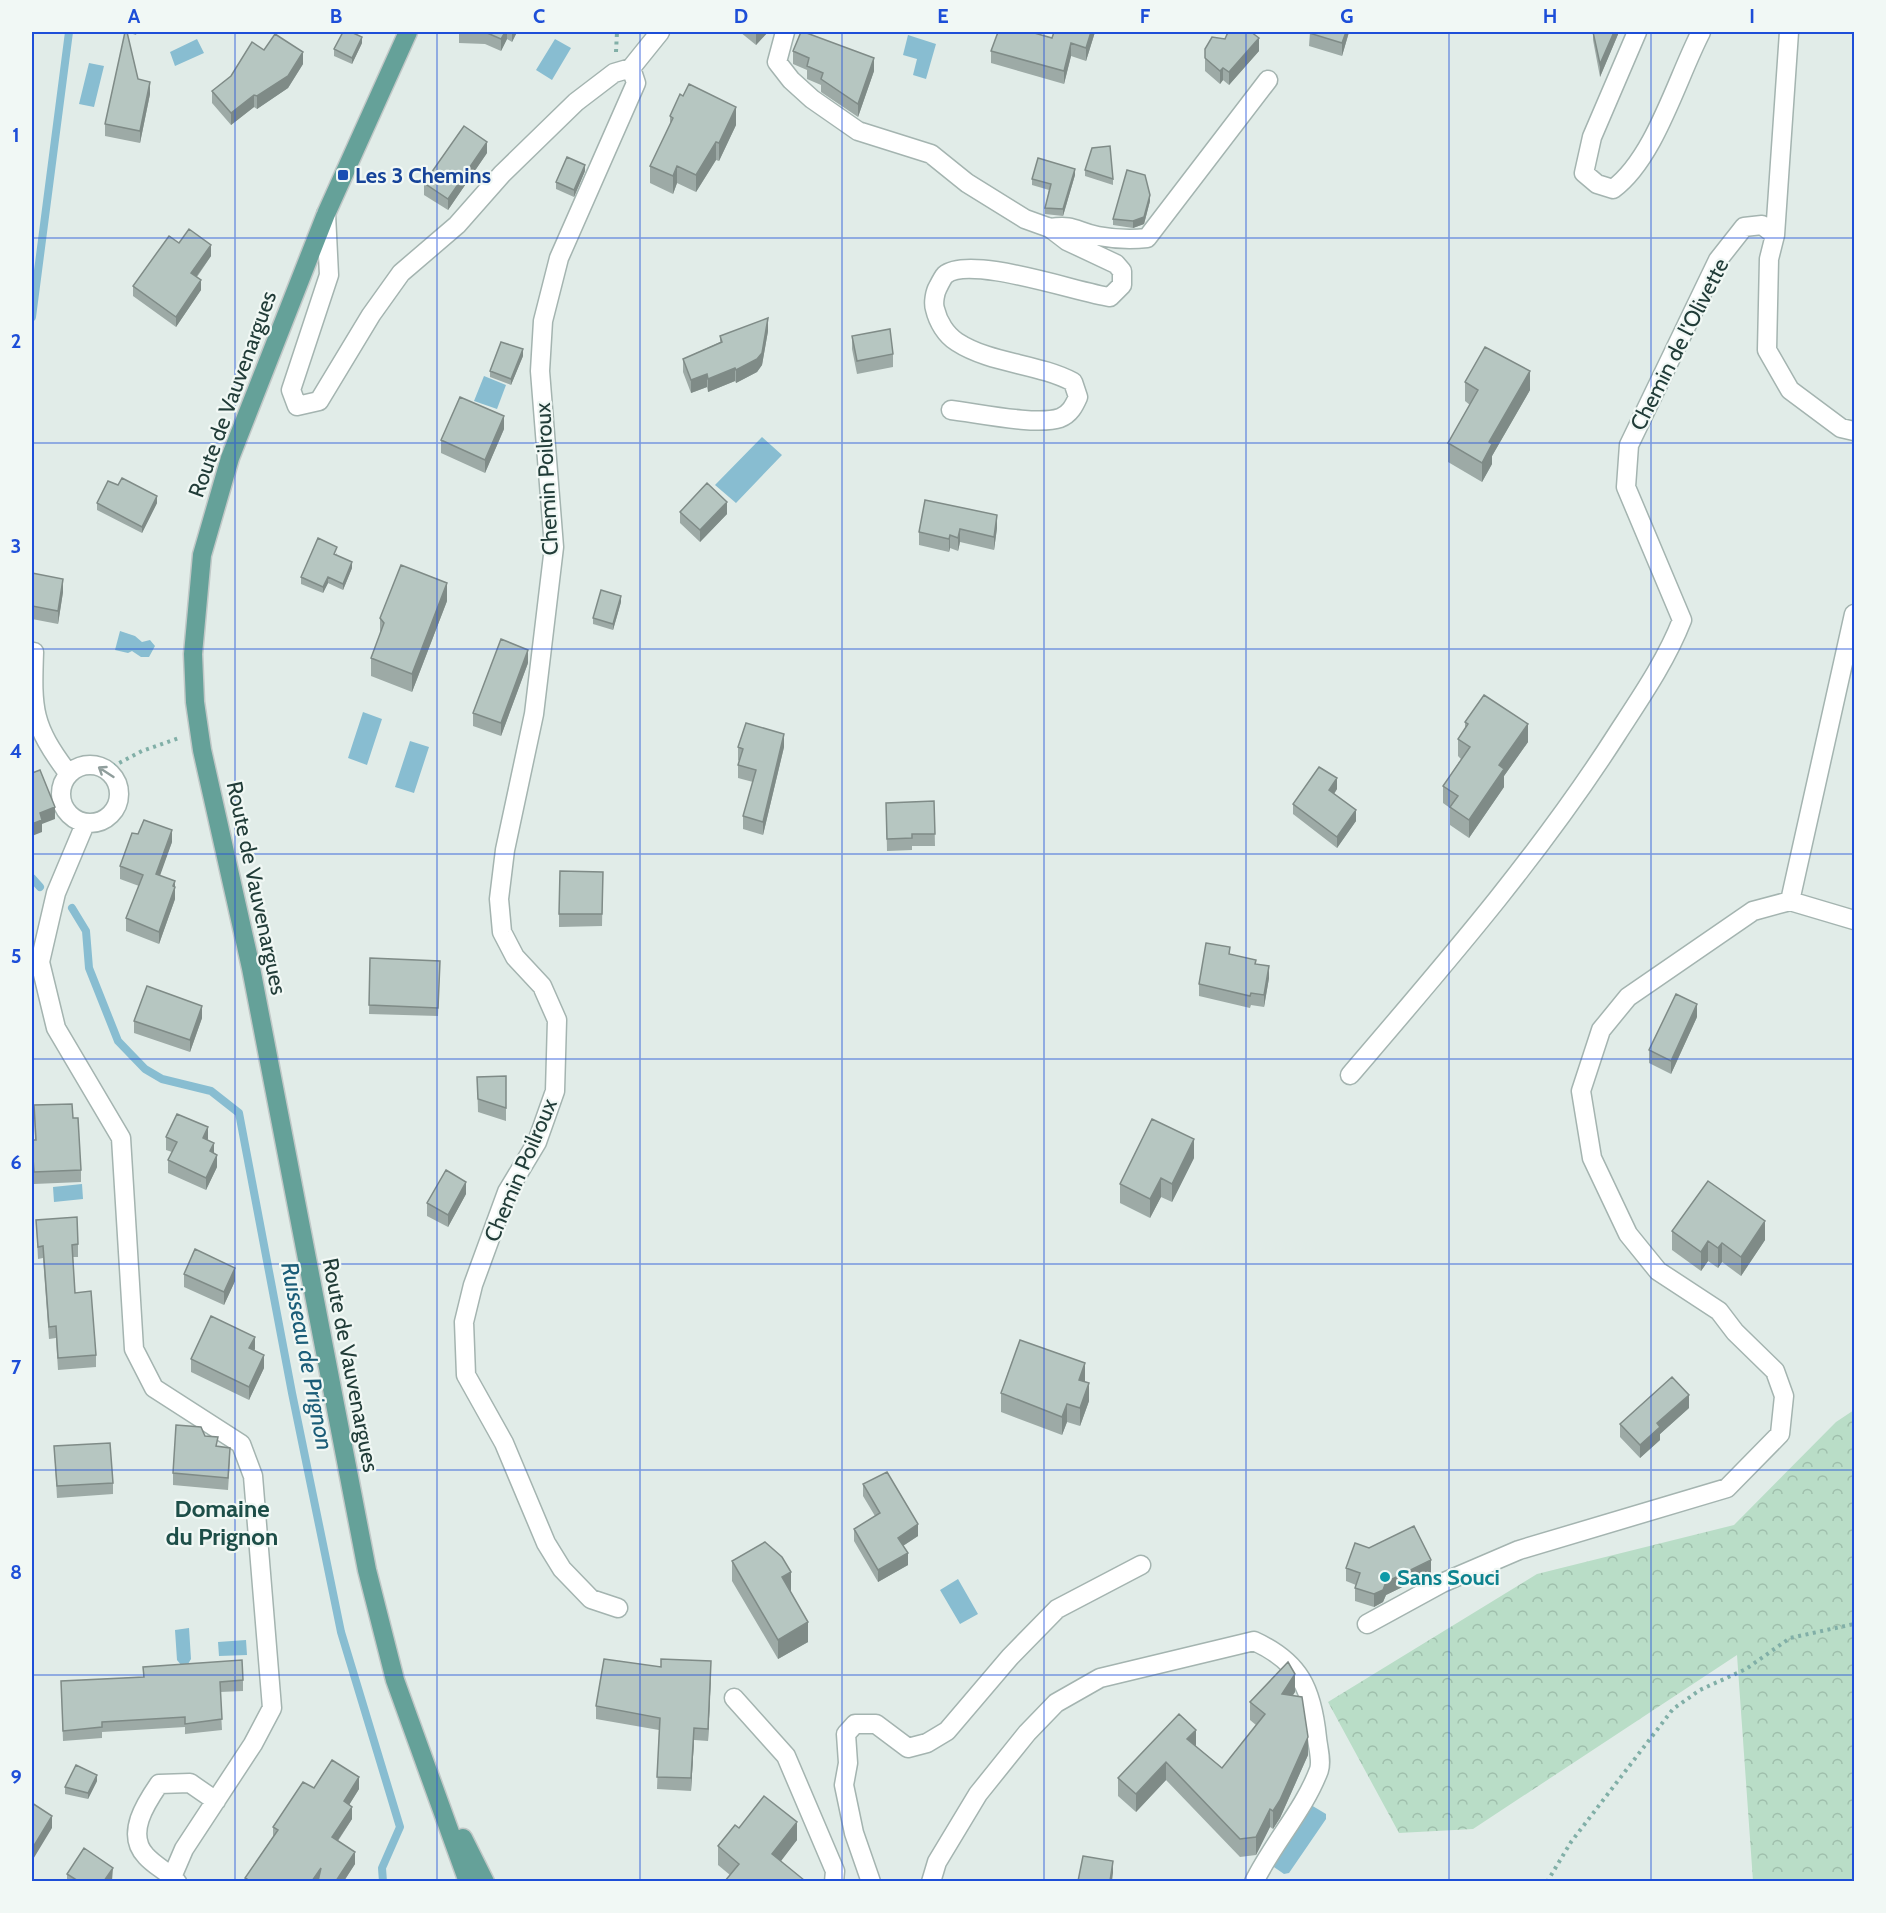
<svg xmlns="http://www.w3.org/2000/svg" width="1886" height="1913" font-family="Cabin,sans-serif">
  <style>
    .forest { fill: url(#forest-crowns) }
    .water { fill: #88bdd1 }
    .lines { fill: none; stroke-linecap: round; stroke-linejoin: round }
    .stream { stroke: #88bdd1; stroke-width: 8 }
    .minor-casing { stroke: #a4b4b0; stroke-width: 21 }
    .major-casing { stroke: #c1c8c7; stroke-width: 21 }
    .path { stroke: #81afa7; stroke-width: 4; stroke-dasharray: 3 4.5; stroke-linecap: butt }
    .minor { stroke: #fff; stroke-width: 18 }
    .major { stroke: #65a199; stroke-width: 18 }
    .wall { fill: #9daaa6 }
    .shaded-wall { fill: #7f8b87 }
    .building { fill: #b6c6c1; stroke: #7f8b87; stroke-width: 1.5 }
    .oneway { stroke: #909e9c }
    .grid { fill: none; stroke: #1d4ed8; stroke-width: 1.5; stroke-opacity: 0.55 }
    .transit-dot { fill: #1a4fb4; stroke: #f1f8f5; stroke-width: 2 }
    .culture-dot { fill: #0f9aa8; stroke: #f1f8f5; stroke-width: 2 }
    .labels { text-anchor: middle; stroke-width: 4.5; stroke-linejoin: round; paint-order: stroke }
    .transit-label { font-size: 22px; font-weight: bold; fill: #164399; stroke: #f1f8f5; text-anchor: start }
    .street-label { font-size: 22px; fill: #213c38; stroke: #f1f8f5 }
    .culture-label { font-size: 22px; font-weight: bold; fill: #0d838f; stroke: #f1f8f5; text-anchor: start }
    .water-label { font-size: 24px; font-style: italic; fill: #1b5d78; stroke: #f1f8f5 }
    .neighbourhood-label { font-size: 24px; font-weight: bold; fill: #1d4e48; stroke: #f1f8f5 }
    .neatline { fill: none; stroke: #1d4ed8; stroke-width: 2 }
    .grid-label { font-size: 20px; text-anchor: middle; font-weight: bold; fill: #1d4ed8 }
  </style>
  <defs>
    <pattern id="forest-crowns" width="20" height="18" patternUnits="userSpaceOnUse" patternTransform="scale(1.5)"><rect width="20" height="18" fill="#b9ddc7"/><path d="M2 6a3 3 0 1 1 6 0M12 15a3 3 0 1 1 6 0" fill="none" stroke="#9fbfac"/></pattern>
  </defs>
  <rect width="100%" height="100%" fill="#e1ece8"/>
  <!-- forest -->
  <path class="forest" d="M1854,1410V1881H1753L1737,1655L1473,1829L1399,1833L1328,1702L1537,1574L1734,1525L1836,1422Z"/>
  <!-- water -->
  <path class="water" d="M908,35L936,44L926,79L913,75L917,59L903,55Z
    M197,39L204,53L175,66L170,52Z
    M555,39L571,48L552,80L536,70Z
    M89,63L104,66L94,107L79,104Z
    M484,376L506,385L497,409L474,401Z
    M762,437L782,455L736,503L715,485Z
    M120,631L135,636L142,642L150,640L155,646L149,657H141L132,651L128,653L115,650Z
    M363,712L382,719L367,765L348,758Z
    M410,741L429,747L414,793L395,787Z
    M82,1184L83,1199L54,1202L53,1187Z
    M958,1579L978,1614L960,1624L940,1590Z
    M189,1628L191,1659L188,1664L181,1665L177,1660L175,1630Z
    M246,1640L247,1655L219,1656L218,1642Z
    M1311,1805L1326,1814V1819L1289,1873L1284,1874L1271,1865Z"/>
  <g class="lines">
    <!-- stream -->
    <path class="stream" d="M32,317L69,32
      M32,878L40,887
      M72,908L86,931L89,968L118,1041L145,1069L162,1079L211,1091L239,1113L292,1393L341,1632L400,1827L382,1868L383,1882"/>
    <defs>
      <path id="minor" d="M785,32L777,62L791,80L812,99L858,131L931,154L967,183L1025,219L1050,228L1067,241L1116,264L1122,271V285L1110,297C1079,293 969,254 945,275C943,277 940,283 938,287C935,292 933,303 935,309C938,322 946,335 957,342C991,364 1037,363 1073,382L1078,397C1074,406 1070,414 1060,418C1037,426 977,413 951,410
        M1637,32L1592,137L1584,173L1597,184L1613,189C1655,158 1677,78 1701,32
        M631,68L660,32
        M326,214L329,275L291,390L297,406L319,401L371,315L401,273L457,225L502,174L576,102L614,73L631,68L636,83L559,258L543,321L540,371L554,547L534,714L505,850L499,899L502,932L515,957L542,986L557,1020L555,1091L537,1142L507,1192L473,1285L464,1322L466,1375L504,1443L546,1543L562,1569L591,1599L618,1608
        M1050,228C1075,224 1076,232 1098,236C1114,239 1130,240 1147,238L1268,80
        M1775,235L1789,32
        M34,652C32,710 32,725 68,773
        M61 794a29 29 0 1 1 58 0a29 29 0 1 1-58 0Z
        M85,824L56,893L40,962L56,1028L121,1138L134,1349L154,1388L241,1444L253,1476L272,1708L253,1744L184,1849L172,1877L177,1882
        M1790,901L1854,614
        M1350,1075C1444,965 1539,856 1617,734C1641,697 1666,661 1682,620L1626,487L1629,445L1718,260L1744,227L1762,225L1775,235L1769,259L1767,350L1790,390L1841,428L1854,431
        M1367,1624L1442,1583L1519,1550L1727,1488L1780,1434L1784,1396L1775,1371L1735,1332L1719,1311L1658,1271L1628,1234L1592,1158L1581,1091L1601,1030L1628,997L1753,911L1790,901L1854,920
        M734,1698L786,1756L835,1871L834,1882
        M172,1877C164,1870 153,1864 146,1856C125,1834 146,1803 159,1784L190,1783L216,1801
        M871,1882L854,1833L844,1785L848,1763L846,1734L855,1724H876L908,1748L927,1743L947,1731L1010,1657L1057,1609L1141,1565
        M931,1882L937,1862L978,1794L1027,1733L1056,1703L1100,1678L1254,1641C1300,1662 1312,1689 1317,1738C1318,1748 1322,1761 1319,1770C1304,1810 1273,1843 1254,1882"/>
      <path id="major" d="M408,32L326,214L230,458L202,555L193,654L195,702L202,750L251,968L367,1570L395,1680L468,1882
        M463,1838L485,1882"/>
    </defs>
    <!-- minor casing -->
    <use href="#minor" class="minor-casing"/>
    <!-- major casing -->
    <use href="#major" class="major-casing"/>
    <!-- path -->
    <path class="path" d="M616,52L617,32
      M106,770L142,751L179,738
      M1547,1882L1571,1842L1673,1709L1700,1690L1746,1669L1790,1638L1854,1624"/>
    <!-- minor -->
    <use href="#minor" class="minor"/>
    <!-- major -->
    <use href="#major" class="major"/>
  </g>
  <!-- wall -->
  <path class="wall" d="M125,32H137L136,35L127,32L138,79L150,94L140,143L105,136V124Z
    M459,32H517L512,42L507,39L501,51L485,44L459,43Z
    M740,32H768L756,45Z
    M1095,32L1086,61L1071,56L1064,84L991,63V51L1052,38Z
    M1310,32H1349L1342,56L1309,46Z
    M1593,32H1619L1600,77L1593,40Z
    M362,43L352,64L334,56V49Z
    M1205,49L1259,51L1229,85L1223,80L1220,84L1205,71Z
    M264,50L303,64L288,88L257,109L254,107L231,125L212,103V91Z
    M793,51L874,71L858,117L821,92V85L807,79V70L793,64Z
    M670,116L736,125L719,161L716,160L696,192L677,183L673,194L650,183V166L670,125Z
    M487,153L448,210L424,195V183Z
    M1085,170L1113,179V185L1085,176Z
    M585,171L574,197L556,189V182Z
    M1075,175L1063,216L1045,214V208L1049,190L1032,185V179Z
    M1150,201L1144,224L1133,228L1113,225V219Z
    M179,243L211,256L197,277L201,290L176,327L133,296V286Z
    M768,331L762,365L757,372L736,383L735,381L708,392L707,387L691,393L683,372V359L720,342V336Z
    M852,336L893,354V367L857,374L852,349Z
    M523,356L511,385L490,377V371Z
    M1465,382L1530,390L1492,456V464L1482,482L1448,462V443L1470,405L1465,401Z
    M504,429L485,473L441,453V440Z
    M118,485L157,503L142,533L97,510V503Z
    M925,500L997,528L994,550L960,542L958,551L950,548L949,552L919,545V532Z
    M680,512L727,514L700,542L680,523Z
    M337,553L336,555L352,568L343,590L328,583L323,593L301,584V577Z
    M32,573L63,592L58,624L32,619Z
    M447,601L412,692L371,676V658L380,634V618Z
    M621,602L613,630L593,624V618Z
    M528,663L501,736L473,726V713Z
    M1465,722L1528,742L1504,776V787L1469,838L1450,825V808L1443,803V786L1461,759L1458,756V739L1465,729Z
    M738,747H784L763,835L743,829V816L753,782L738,778V765L739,761L738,760Z
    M1337,789L1334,794L1356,821L1337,848L1293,814V804Z
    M934,801L935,846H912V850L887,851L886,803Z
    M172,842L159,876L175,887V899L159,944L126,931V918L139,886L120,879V866Z
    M603,872L602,926L559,927V914Z
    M1230,954L1256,964L1269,978L1264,1007L1251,1005L1250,1008L1199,996V984Z
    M370,958L440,961L438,1016L369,1014Z
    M1697,1017L1671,1074L1649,1063V1050Z
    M202,1018L190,1052L134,1033V1021Z
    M506,1076V1121L478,1112L477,1077Z
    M34,1105L81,1170V1182L34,1184L32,1156V1140H35Z
    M166,1137L214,1153L217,1167L206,1190L168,1173V1160L172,1152L166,1150Z
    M1194,1158L1172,1202L1161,1197L1150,1218L1120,1203V1184Z
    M466,1194L448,1227L427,1216V1203Z
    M36,1220L78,1244V1257H73L75,1293L96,1355V1367L58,1370L56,1338L49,1339L43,1258L38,1259Z
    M1672,1231L1765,1240L1741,1276L1722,1262L1718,1268L1708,1261L1701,1271L1672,1250Z
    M184,1274L235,1281L224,1305L184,1287Z
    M255,1349L254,1350L264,1368L249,1400L191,1372V1359Z
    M1085,1381L1089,1401L1080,1426L1067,1422L1062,1435L1001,1412V1393Z
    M1689,1408L1660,1434V1440L1640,1458L1620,1437V1424Z
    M205,1436L218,1447L230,1460L228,1490L173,1485V1473Z
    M54,1446L113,1483V1494L57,1498Z
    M863,1484L918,1536L903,1546L908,1565L878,1582L854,1541V1529L875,1516L863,1496Z
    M732,1561L790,1592L808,1642L778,1659L732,1581Z
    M1346,1568L1431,1573L1386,1595L1383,1602L1374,1607L1355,1601V1588L1356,1585L1346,1581Z
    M143,1667L243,1680V1691L220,1692L222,1730L185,1734V1727L102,1732V1738L63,1741L61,1681L143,1677Z
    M711,1674L708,1741L694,1740L691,1791L657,1789L659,1730L596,1719V1706Z
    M1295,1692L1292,1696L1308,1755L1280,1818L1273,1829L1270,1827L1256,1855L1240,1857L1166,1780L1136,1812L1118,1796V1778L1196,1746L1222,1768L1256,1725L1250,1720V1702Z
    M97,1781L88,1799L65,1794V1787Z
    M314,1788L359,1789L349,1805L352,1819L338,1841L355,1864L344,1881H245V1878L273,1837V1827Z
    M739,1828L797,1840L780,1861L804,1881L730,1875L718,1865V1846Z
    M67,1874L113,1881H67Z"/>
  <!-- shaded-wall -->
  <path class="shaded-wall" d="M505,32H507V39L501,51V39Z
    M512,32H517L512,42Z
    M756,32H768L756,45Z
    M1091,32H1095L1086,61V48Z
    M1346,32H1349L1342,56V43Z
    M1614,32H1619L1600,77V64Z
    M362,37V43L352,64V58Z
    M1259,38V51L1229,85V72Z
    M1071,43V56L1064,84V71Z
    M303,52V64L288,88L257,109V96Z
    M874,58V71L858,117V104Z
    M1223,68V80L1220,84V71Z
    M150,82V94L140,143V131Z
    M254,95V107L231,125V113Z
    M736,107V125L719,161V143Z
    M487,142V153L448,210V199Z
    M716,142V160L696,192V175Z
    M585,165V171L574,197V190Z
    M677,166V183L673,194V176Z
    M1075,169V175L1063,216V209Z
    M1150,195V201L1144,224L1133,228V221Z
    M211,245V256L191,284V273Z
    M201,280V290L176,327V317Z
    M768,318V331L762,365L757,372L736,383V370Z
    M523,349V356L511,385V379Z
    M735,368V381L708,392V379Z
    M1530,371V390L1492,456V464L1482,482V463L1489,442Z
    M707,374V387L691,393V380Z
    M504,416V429L485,473V460Z
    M157,496V503L142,533V527Z
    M727,502V514L700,542V530Z
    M997,515V528L994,550V537Z
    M960,529V542L958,551V538Z
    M950,535V548L949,552V539Z
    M352,562V568L343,590V584Z
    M328,577V583L323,593V587Z
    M63,579V592L58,624V611Z
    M447,583V601L412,692V674Z
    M621,596V602L613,630V624Z
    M528,650V663L501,736V723Z
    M1528,724V742L1504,776V787L1469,838V820L1499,765Z
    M784,734V747L763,835V822Z
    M1337,778V789L1329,801V790Z
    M55,807V819L42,824V832L32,836V824L40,813Z
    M1356,810V821L1337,848V837Z
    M172,830V842L156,887V874Z
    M175,881V899L159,944V932Z
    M1269,966V978L1264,1007V995Z
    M1697,1004V1017L1671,1074V1061Z
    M202,1006V1018L190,1052V1040Z
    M208,1127V1140L203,1138Z
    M1194,1139V1158L1172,1202V1184Z
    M214,1143V1156L210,1151Z
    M217,1155V1167L206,1190V1178Z
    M1161,1178V1197L1150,1218V1199Z
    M466,1182V1194L448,1227V1215Z
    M1765,1221V1240L1741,1276V1257Z
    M1708,1241V1261L1701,1271V1252Z
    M1722,1243V1262L1718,1268V1248Z
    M235,1268V1281L224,1305V1292Z
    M255,1337V1349L249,1361V1348Z
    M264,1355V1368L249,1400V1387Z
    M1085,1363V1381L1079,1398V1380Z
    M1089,1383V1401L1080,1426V1408Z
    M1689,1395V1408L1660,1434V1440L1640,1458V1445L1657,1423Z
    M1067,1404V1422L1062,1435V1417Z
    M918,1524V1536L898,1549V1538Z
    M908,1553V1565L878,1582V1570Z
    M1431,1560V1573L1386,1595L1383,1602L1374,1607V1594L1386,1582Z
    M791,1572V1592L782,1577Z
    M808,1622V1642L778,1659V1640Z
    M711,1661V1674L708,1741V1729Z
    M1295,1674V1692L1282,1712V1694Z
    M694,1728V1740L691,1791V1778Z
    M1196,1730V1748L1187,1739Z
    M1308,1737V1755L1280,1818L1273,1829V1811Z
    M1166,1762V1780L1136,1812V1794Z
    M97,1775V1781L88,1799V1793Z
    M359,1777V1789L344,1813V1801Z
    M352,1807V1819L332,1849V1837Z
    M1270,1809V1827L1256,1855V1837Z
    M52,1816V1828L32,1861V1849Z
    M797,1822V1840L772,1873V1854Z
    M355,1852V1864L344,1881H336Z
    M1113,1861V1873L1112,1881H1110Z
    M113,1868L112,1881H104Z
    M321,1868L320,1881H312Z"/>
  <!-- building -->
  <path class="building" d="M125,32H127L138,79L150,82L140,131L105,124Z
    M343,32H351L362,37L352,58L334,49Z
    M473,32H505L501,39L485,32Z
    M801,32H804L874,58L858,104L821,79L823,73L807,66L809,58L793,51Z
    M998,32H1031L1052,38L1054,32H1091L1086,48L1071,43L1064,71L991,51Z
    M1228,32H1251L1259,38L1229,72L1223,68L1220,71L1205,58V49L1212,37L1225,39Z
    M1310,32H1346L1342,43L1309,33Z
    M1593,32H1614L1600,64Z
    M275,34L303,52L288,76L257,96L254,95L231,113L212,91L231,76L252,42L264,50Z
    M689,84L736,107L719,143L716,142L696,175L677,166L673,176L650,166L673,118L670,116L680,94L683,96Z
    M464,126L487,142L448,199L424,183Z
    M1110,146L1113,179L1085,170L1092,148Z
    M567,157L585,165L574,190L556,182Z
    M1038,158L1075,169L1063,209L1045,208L1051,184L1032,179Z
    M1127,170L1145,175L1150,195L1144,217L1133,221L1113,219Z
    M189,229L211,245L191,273L201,280L176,317L133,286L169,236L179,243Z
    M768,318L762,353L757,359L736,370L735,368L708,379L707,374L691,380L683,359L722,342L720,336Z
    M890,329L893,354L857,361L852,336Z
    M501,342L523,349L511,379L490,371Z
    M1485,347L1530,371L1489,442L1492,444L1482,463L1448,443L1478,390L1465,382Z
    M460,397L504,416L485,460L441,440Z
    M122,478L157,496L142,527L97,503L108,481L118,485Z
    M707,483L727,502L700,530L680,512Z
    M925,500L997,515L994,537L960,529L958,538L950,535L949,539L919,532Z
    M318,538L337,547L334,554L352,562L343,584L328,577L323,587L301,577Z
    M401,565L447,583L412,674L371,658L384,623L380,618Z
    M32,573L63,579L58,611L32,606Z
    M601,590L621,596L613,624L593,618Z
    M501,639L528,650L501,723L473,713Z
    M1484,695L1528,724L1499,765L1504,769L1469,820L1450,807L1458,796L1443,786L1470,747L1458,739L1468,724L1465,722Z
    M746,723L784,734L763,822L743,816L756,770L738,765L743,749L738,747Z
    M1319,767L1337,778L1329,790L1356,810L1337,837L1293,804Z
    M40,770L55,807L40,813L42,820L32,824V773Z
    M934,801L935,834H912V838L887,839L886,803Z
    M144,820L172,830L156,874L175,881L173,886L175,887L159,932L126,918L143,875L120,866L132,833L138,834Z
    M560,871L603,872L602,914H559Z
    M1206,943L1230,947L1229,954L1256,960L1255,964L1269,966L1264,995L1251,993L1250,996L1199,984Z
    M370,958L440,961L438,1008L369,1005Z
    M147,986L202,1006L190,1040L134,1021Z
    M1676,994L1697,1004L1671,1061L1649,1050Z
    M506,1076V1108L478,1099L477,1077Z
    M72,1104L73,1118H78L81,1170L34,1172L32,1144V1140H36L34,1105Z
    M177,1114L208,1127L203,1138L214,1143L210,1151L217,1155L206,1178L168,1160L177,1142L166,1137Z
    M1152,1119L1194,1139L1172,1184L1161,1178L1150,1199L1120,1184Z
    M446,1170L466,1182L448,1215L427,1203Z
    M1708,1181L1765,1221L1741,1257L1722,1243L1718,1248L1708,1241L1701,1252L1672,1231Z
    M77,1217L78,1244L72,1245L75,1293L91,1291L96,1355L58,1358L56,1326L49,1327L43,1246L38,1247L36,1220Z
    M195,1249L235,1268L224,1292L184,1274Z
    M211,1316L255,1337L249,1348L264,1355L249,1387L191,1359Z
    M1020,1340L1085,1363L1079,1380L1089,1383L1080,1408L1067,1404L1062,1417L1001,1393Z
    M1672,1377L1689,1395L1657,1423L1660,1427L1640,1445L1620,1424Z
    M176,1425L201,1427L205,1436L218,1437L216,1446L230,1448L228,1478L173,1473Z
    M110,1443L113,1483L57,1486L54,1446Z
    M887,1472L918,1524L898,1538L908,1553L878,1570L854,1529L880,1513L863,1484Z
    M1414,1526L1431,1560L1386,1582L1383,1590L1374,1594L1355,1588L1360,1573L1346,1568L1355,1543L1369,1548Z
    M765,1542L782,1557L791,1572L782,1577L808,1622L778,1640L732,1561Z
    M604,1659L661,1667V1659L711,1661L708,1729L694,1728L691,1778L657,1777L660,1718L596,1706Z
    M242,1660L243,1680L220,1682L222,1719L185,1724V1717L102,1722V1727L63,1731L61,1681L144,1677L143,1667Z
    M1288,1662L1295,1674L1282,1694L1302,1697L1308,1737L1280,1800L1273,1811L1270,1809L1256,1837L1240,1839L1166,1762L1136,1794L1118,1778L1179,1714L1196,1730L1187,1739L1222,1768L1265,1714L1250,1702Z
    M332,1760L359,1777L344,1801L352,1807L332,1837L355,1852L336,1881H318L321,1868L312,1881H250L245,1878L278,1830L273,1827L303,1782L314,1788Z
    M76,1765L97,1775L88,1793L65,1787Z
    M764,1796L797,1822L772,1854L804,1880L802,1881H725L739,1864L718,1846L735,1825L739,1828Z
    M32,1803L52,1816L32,1849Z
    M84,1848L113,1868L104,1881H78L67,1874Z
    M1083,1856L1113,1861L1110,1881H1078Z"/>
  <!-- one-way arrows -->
  <defs><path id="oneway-shaft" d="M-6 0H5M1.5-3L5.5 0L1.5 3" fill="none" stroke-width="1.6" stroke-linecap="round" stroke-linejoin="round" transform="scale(1.5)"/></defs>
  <use class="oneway" href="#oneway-shaft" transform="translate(106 772) rotate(-147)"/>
  <!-- grid -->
  <path class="grid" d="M235,32V1882M437,32V1882M640,32V1882M842,32V1882M1044,32V1882M1246,32V1882M1449,32V1882M1651,32V1882M32,238H1854M32,443H1854M32,649H1854M32,854H1854M32,1059H1854M32,1264H1854M32,1470H1854M32,1675H1854"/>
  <!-- markers -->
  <rect class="transit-dot" x="337" y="169" width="12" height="12" rx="3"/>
  <circle class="culture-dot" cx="1385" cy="1577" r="6"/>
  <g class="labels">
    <!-- transit labels -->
    <g class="transit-label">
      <text x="355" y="183">Les 3 Chemins</text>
    </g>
    <!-- street labels -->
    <g class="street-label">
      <text transform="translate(1679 344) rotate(-63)" y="8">Chemin de l'Olivette</text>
      <text transform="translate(232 394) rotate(-70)" y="8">Route de Vauvenargues</text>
      <text transform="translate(546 479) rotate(-93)" y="8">Chemin Poilroux</text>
      <text transform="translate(257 888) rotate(78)" y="8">Route de Vauvenargues</text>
      <text transform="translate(520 1170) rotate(-67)" y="8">Chemin Poilroux</text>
      <text transform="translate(351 1365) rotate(79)" y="8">Route de Vauvenargues</text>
    </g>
    <!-- culture labels -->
    <g class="culture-label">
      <text x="1397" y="1585">Sans Souci</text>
    </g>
    <!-- water labels -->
    <g class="water-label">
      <text transform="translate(307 1356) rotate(79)" y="8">Ruisseau de Prignon</text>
    </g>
    <!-- neighbourhood labels -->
    <g class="neighbourhood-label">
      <text x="222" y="1517">Domaine<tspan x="222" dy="28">du Prignon</tspan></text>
    </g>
  </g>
  <!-- border -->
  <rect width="1886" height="1913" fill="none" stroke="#f1f8f5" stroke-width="66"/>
  <rect x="33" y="33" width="1820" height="1847" class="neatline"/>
  <g class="grid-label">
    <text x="134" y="23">A</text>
    <text x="336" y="23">B</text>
    <text x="539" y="23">C</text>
    <text x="741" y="23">D</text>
    <text x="943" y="23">E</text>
    <text x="1145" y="23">F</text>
    <text x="1347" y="23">G</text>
    <text x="1550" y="23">H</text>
    <text x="1752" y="23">I</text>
    <text x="16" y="142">1</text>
    <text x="16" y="348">2</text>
    <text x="16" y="553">3</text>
    <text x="16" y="758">4</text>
    <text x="16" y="963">5</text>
    <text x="16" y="1169">6</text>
    <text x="16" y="1374">7</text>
    <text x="16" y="1579">8</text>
    <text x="16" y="1784">9</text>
  </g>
</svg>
